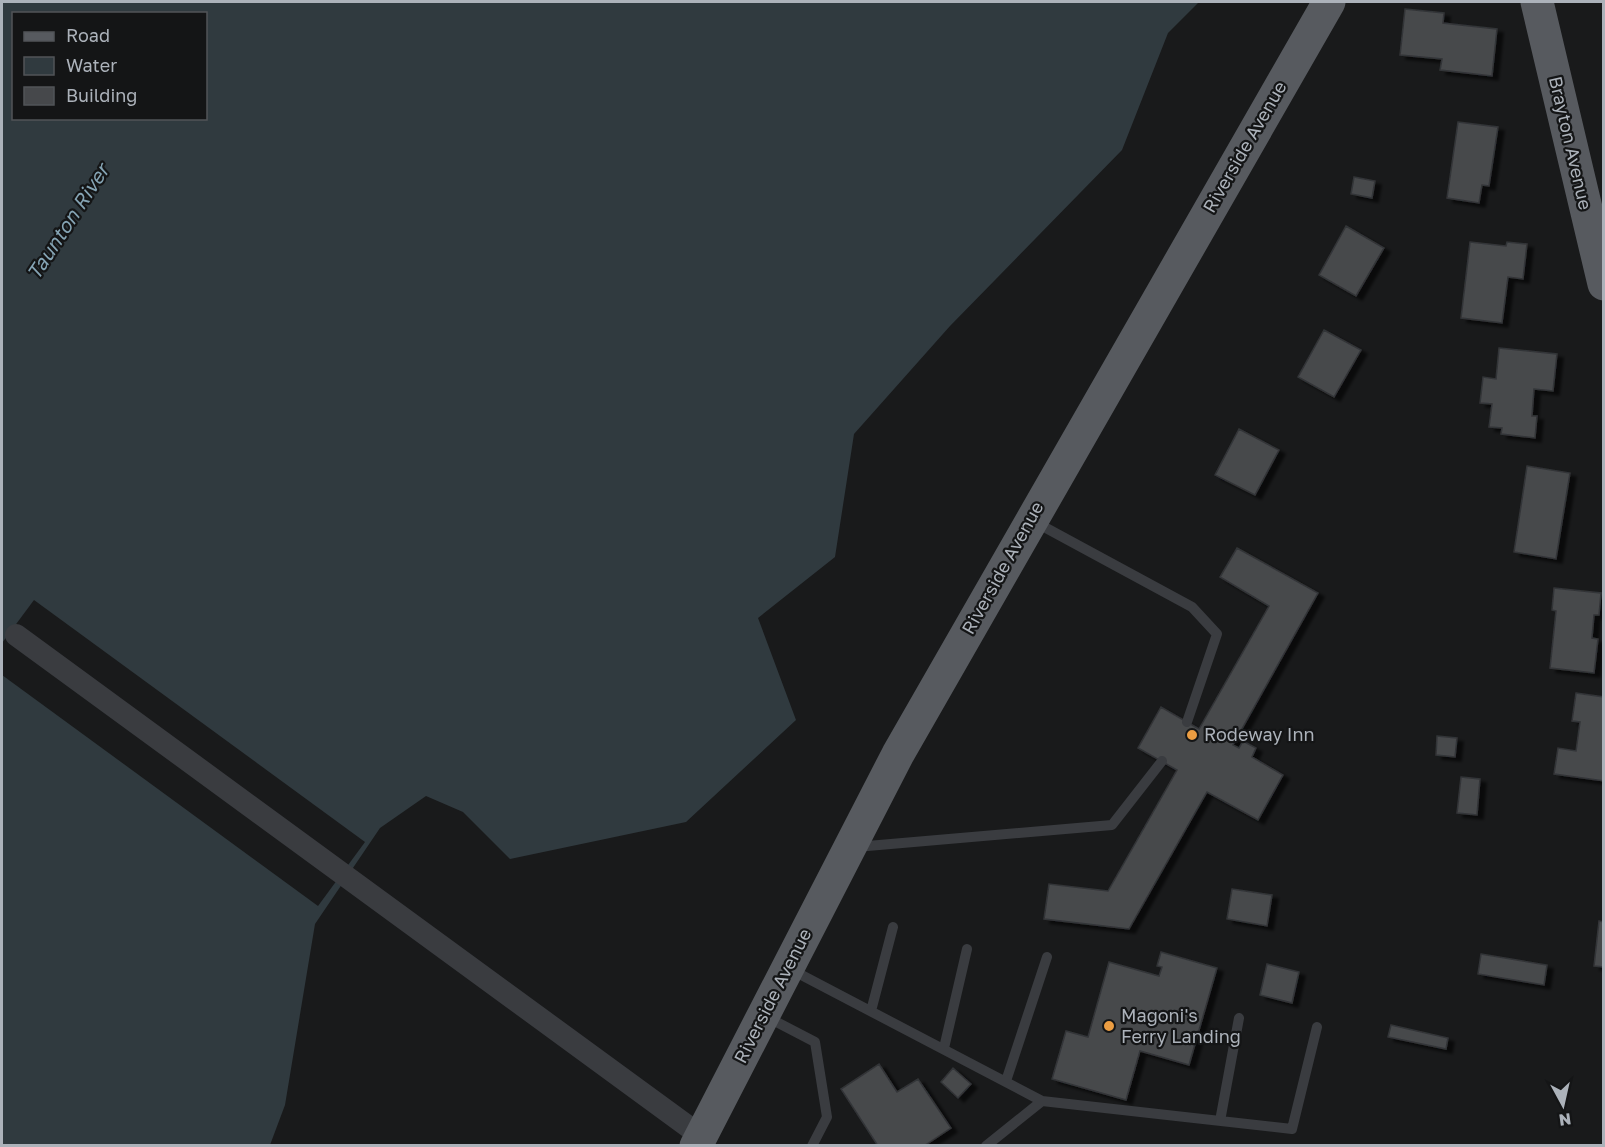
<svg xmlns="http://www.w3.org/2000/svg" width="1605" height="1147" font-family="'Golos Text',sans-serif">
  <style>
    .water { fill: #303a3f; fill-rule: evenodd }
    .pier { fill: #191a1b }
    .building { fill: #46484b; stroke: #333437; stroke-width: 1.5; filter: url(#shadow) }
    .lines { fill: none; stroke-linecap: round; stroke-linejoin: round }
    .lane { stroke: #3a3c40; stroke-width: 10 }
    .street { stroke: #3a3c40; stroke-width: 22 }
    .primary { stroke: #575a5f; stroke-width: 33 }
    .poi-dot { fill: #eb9d42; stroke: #141516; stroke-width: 2 }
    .labels { text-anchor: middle; stroke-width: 4.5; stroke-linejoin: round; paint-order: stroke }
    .street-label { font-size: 18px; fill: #acb2ba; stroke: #141516 }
    .poi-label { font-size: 18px; fill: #acb2ba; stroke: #141516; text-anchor: start }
    .water-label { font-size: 20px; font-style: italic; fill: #85a4b4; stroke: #141516 }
  </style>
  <defs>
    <filter id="shadow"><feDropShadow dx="6" dy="4" stdDeviation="1.5" flood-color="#0009"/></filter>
  </defs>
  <rect width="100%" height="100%" fill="#191a1b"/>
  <!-- water -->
  <path class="water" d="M2,2H1199L1168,33L1122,150L950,326L854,434L835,557L758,618L796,720L686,822L510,859L463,812L426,796L380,828L315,924L285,1105L270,1145L2,1146ZM14,14H206V118H14Z"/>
  <!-- pier -->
  <path class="pier" d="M34,600L365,842L318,906L2,675V643Z"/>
  <!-- building -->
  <path class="building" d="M1405,9L1444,13L1443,23L1497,29L1492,76L1440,70L1442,59L1400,55Z
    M1458,122L1498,127L1489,186L1482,185L1479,203L1447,198Z
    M1354,177L1375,181L1372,198L1351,194Z
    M1346,226L1384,248L1356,296L1319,275Z
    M1470,242L1506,246L1507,242L1527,244L1523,279L1508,277L1502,323L1461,318Z
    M1324,330L1361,350L1334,397L1298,377Z
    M1499,348L1557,354L1553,391L1534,389L1532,416H1537L1535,438L1501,434L1502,428L1489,427L1492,404L1480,403L1483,377L1496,379Z
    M1239,429L1279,450L1255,495L1215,475Z
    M1527,466L1570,473L1556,559L1514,552Z
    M1237,548L1318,593L1233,745L1239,748L1243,741L1256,748L1252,757L1283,775L1258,820L1207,792L1129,929L1044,919L1049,884L1108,891L1177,770L1138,748L1161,707L1199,729L1269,606L1220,577Z
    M1554,588L1601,593L1599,615H1594L1592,638L1598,639L1594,673L1550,668L1556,611L1552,610Z
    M1576,693L1604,697V781L1554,774L1558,748L1576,751L1580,722L1572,721Z
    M1437,736L1457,738L1455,757L1436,755Z
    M1461,777L1480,779L1477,815L1457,813Z
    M1232,889L1272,895L1267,926L1227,919Z
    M1599,921L1604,922V967L1594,966Z
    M1161,952L1217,968L1189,1065L1140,1051L1126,1100L1052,1079L1066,1031L1088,1037L1109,962L1159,976L1162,967L1157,966Z
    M1481,954L1547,965L1544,985L1478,974Z
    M1267,964L1299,972L1292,1003L1260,995Z
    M1391,1025L1448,1038L1446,1049L1388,1037Z
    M879,1064L897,1092L918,1079L951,1128L924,1146H878L841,1089Z
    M953,1068L971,1084L958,1098L941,1082Z"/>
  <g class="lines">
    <!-- lane -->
    <path class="lane" d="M1035,522L1192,607L1217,634L1187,722
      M856,847L1112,825L1162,761
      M790,969L1042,1101L1292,1129L1317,1027
      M871,1011L893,927
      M767,1017L815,1042L827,1117L812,1146
      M944,1048L967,949
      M1006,1081L1047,957
      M1220,1121L1239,1018
      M986,1146L1042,1101"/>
    <!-- street -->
    <path class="street" d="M16,635L701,1136"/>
    <!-- primary -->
    <path class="primary" d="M1537,2L1604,284
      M696,1146L898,754L1329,2"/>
  </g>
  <!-- markers -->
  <g class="poi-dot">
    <circle cx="1192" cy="735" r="6"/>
    <circle cx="1109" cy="1026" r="6"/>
  </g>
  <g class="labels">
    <!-- street labels -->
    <g class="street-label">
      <text transform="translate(1570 143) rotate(77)" y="6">Brayton Avenue</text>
      <text transform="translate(1245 147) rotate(-60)" y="6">Riverside Avenue</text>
      <text transform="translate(1003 568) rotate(-61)" y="6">Riverside Avenue</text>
      <text transform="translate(773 996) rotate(-63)" y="6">Riverside Avenue</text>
    </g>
    <!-- poi labels -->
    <g class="poi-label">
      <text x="1204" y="741">Rodeway Inn</text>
      <text x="1121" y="1022">Magoni's<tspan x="1121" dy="21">Ferry Landing</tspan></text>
    </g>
    <!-- water labels -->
    <g class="water-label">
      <text transform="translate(68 222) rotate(-57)" y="7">Taunton River</text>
    </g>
  </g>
  <!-- border -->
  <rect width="1605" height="1147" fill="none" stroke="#acb2ba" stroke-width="6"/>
  <!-- legend -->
  <rect x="12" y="12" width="195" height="108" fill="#141516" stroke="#515458" stroke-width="1.5"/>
  <rect x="24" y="32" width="30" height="9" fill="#575a5f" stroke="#515458" stroke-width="1.5"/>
  <text x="66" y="42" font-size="18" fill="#acb2ba">Road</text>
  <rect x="24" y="57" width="30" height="18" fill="#303a3f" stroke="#515458" stroke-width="1.5"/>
  <text x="66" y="72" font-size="18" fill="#acb2ba">Water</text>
  <rect x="24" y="87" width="30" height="18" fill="#46484b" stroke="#515458" stroke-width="1.5"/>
  <text x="66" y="102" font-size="18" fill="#acb2ba">Building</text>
  <!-- north arrow -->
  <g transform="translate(1563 1105) rotate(172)" stroke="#141516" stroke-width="4.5" paint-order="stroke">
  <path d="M0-4.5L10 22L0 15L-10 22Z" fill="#acb2ba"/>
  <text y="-9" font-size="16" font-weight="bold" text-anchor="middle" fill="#acb2ba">N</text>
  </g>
</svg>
